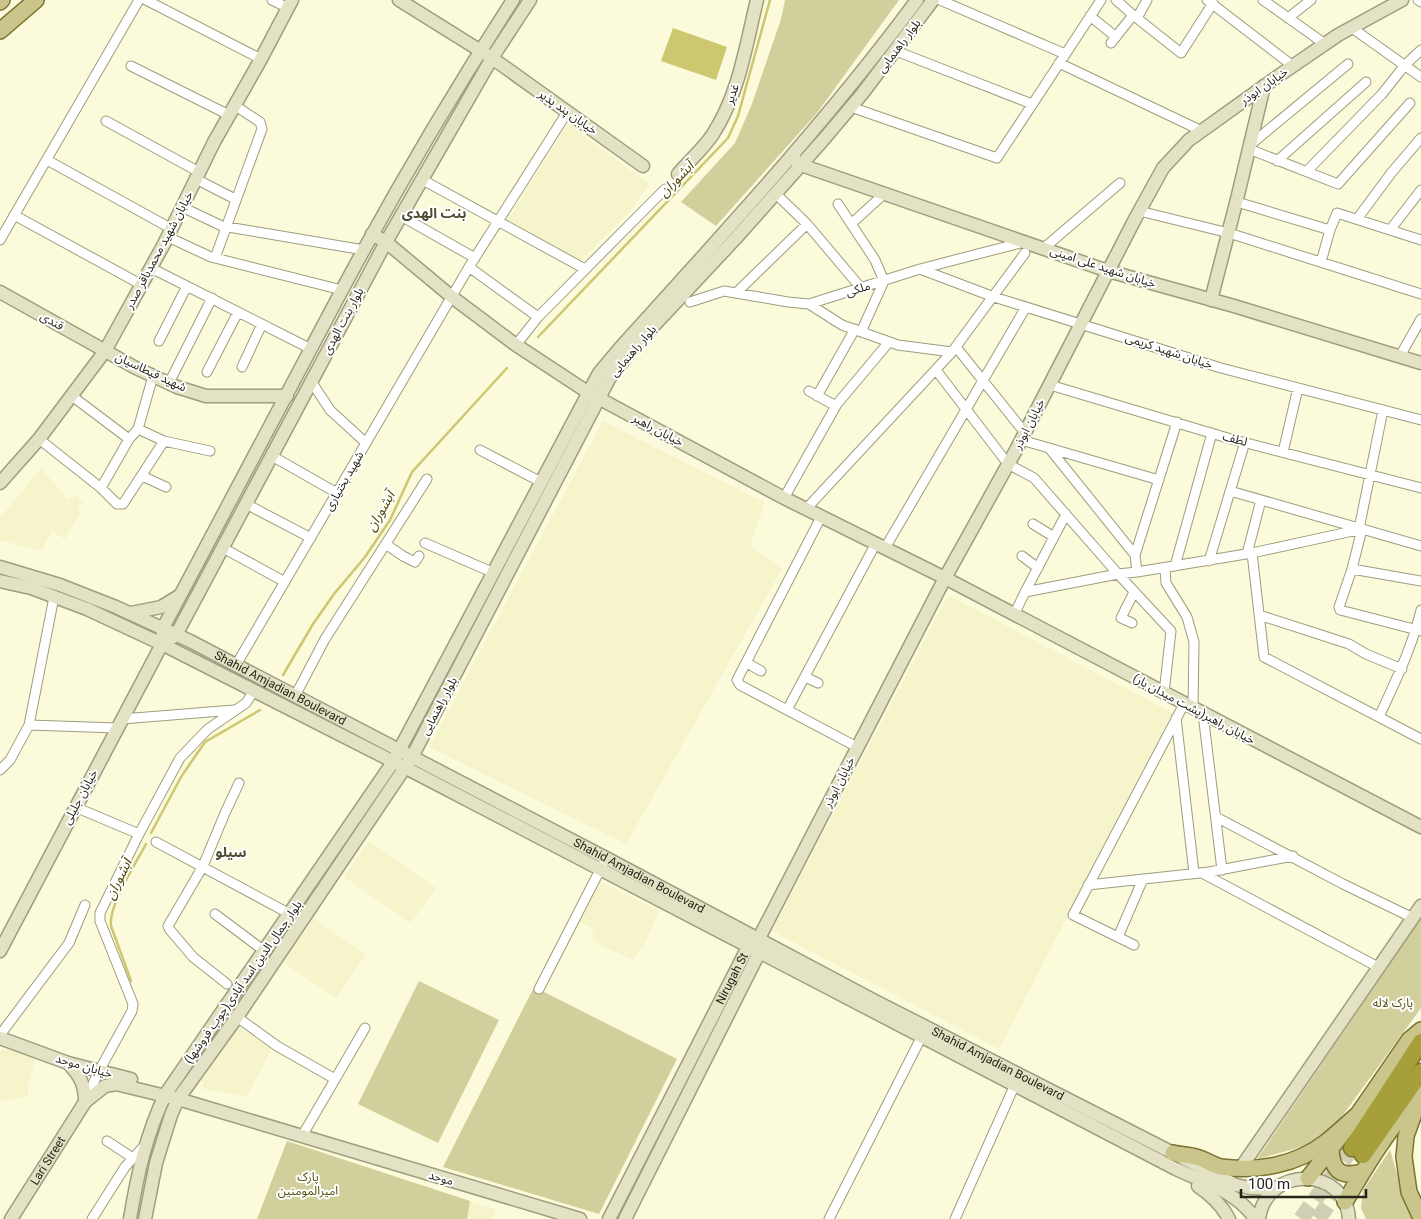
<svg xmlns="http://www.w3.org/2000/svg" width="1421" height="1219" font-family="Roboto,'Noto Sans Arabic',sans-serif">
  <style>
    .built { fill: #f5f4cb }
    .green { fill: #d1cf9b }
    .water { fill: #cdc76f }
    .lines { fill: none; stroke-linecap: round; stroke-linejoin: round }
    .stream { stroke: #cdc76f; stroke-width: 2.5 }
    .highway-tunnel { stroke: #d0cfb3; stroke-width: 16; stroke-dasharray: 16 8; stroke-linecap: butt }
    .street-casing { stroke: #9e9d7f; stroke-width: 11 }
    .secondary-casing { stroke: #9e9d7f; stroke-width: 15 }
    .primary-casing { stroke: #797430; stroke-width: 18 }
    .highway-casing { stroke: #797430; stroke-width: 19 }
    .street { stroke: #fff; stroke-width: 9 }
    .secondary { stroke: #e4e2c4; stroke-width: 12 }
    .primary { stroke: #cac58a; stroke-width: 15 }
    .highway { stroke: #a69f3c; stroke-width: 16 }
    .labels { text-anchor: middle; stroke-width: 4; stroke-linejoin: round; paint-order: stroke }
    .street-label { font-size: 12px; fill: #252519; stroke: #fff }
    .park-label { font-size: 12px; fill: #544f09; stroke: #fff }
    .water-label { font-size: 14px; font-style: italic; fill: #4e4900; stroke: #fff }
    .neighbourhood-label { font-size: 14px; font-weight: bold; fill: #4d4c31; stroke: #fff }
  </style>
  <rect width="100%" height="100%" fill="#fbfada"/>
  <!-- built -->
  <path class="built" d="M568,124L649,184L631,210L578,263L508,220Z
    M603,421L765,503L750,546L782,569L626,844L429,747Z
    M41,468L68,500L76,495L83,503L78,509L80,513L65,539L52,531L41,551L0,540V518Z
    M948,595L1172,713L999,1049L772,931Z
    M369,841L436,888L411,923L344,877Z
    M599,881L659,911L642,949L638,951L633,960L600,945L591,936L594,929L578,921Z
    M313,918L366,954L336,998L283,962Z
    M238,1027L268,1044L271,1050L247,1096L204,1089L202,1080Z
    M8,1049L36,1058L28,1086V1097L0,1101V1050Z
    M470,1201L496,1210L493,1219H467Z"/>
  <!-- green -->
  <path class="green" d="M785,0H899L817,113L716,226L681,202L735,143L752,104L781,19Z
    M1421,918V1008L1324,1141L1257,1159Z
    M419,981L499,1020L438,1143L358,1104Z
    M534,987L677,1059L599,1214L443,1167Z
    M287,1141L470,1201L467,1219H257Z
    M1390,1150L1404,1197L1413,1219H1366L1361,1208L1363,1190Z"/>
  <!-- water -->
  <path class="water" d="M673,28L727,47L716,80L661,61Z"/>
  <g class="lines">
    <!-- stream -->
    <path class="stream" d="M538,337L728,138L738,116L770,0
      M283,675L313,624L334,594L365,557L390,520L412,472L507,368
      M151,833L181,777L205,742L260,710
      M131,981L111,926C108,906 136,863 146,844"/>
    <!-- highway-tunnel -->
    <path class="highway-tunnel" d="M1301,1219L1352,1148
      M1318,1219L1363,1155"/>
    <defs>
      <path id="street" d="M146,0L261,59
        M272,0L288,8
        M940,0L1065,54
        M1116,0L1133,15
        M1207,0L1293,66
        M1263,0L1325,44
        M1418,0L1421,2
        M1090,16L1116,37
        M1137,18L1147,0
        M1288,18L1311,0
        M1352,28L1421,77
        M1111,43L1133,15L1181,53L1213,3
        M896,51L1032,104
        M1059,63L1202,131
        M131,66L229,115
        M851,107L997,158L1101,0
        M106,121L199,172
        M1250,145L1348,64
        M1249,149L1338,184L1410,103
        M47,160L172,229
        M1277,161L1366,82
        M1307,171L1382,94L1405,65L1421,50
        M196,179L235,199
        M421,179L585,269
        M775,193L807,224L861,288
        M1237,202L1330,230
        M838,204L875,260L884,281L861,332
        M182,207L222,226L364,250
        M1139,211L1229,233L1421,294
        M14,215L142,285
        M401,216L475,258
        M1357,219L1392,172L1421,138
        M851,224L885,193
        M1390,230L1421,190
        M168,237L211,257L342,290
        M0,240L139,0
        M1044,248L1120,183
        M215,258L262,129L260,122L234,105
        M1321,262L1330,230L1337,213L1421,240
        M469,267L538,317
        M151,268L311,349
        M920,269L994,297L1221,368L1421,420
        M736,293L807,224
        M690,302L724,291L788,302L809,304L920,269L1024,242
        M809,304L842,325L898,345L952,352
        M159,341L187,286
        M516,345L538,317L665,189
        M956,347L1025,433
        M1400,356L1421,319
        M242,367L262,324
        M936,370L1008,464L1034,478L1118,574L1171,631L1164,693
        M207,372L238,312
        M311,381L330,410L366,443
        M169,383L212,298
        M1050,385L1231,439L1421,488
        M809,391L836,406
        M72,396L129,439
        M817,396L855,329
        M138,429L164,441L210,451
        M39,439L101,488L117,504H123L164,441
        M1021,440L1049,448L1135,555
        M1049,448L1159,480
        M480,450L541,482
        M1283,452L1298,388
        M272,456L337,493
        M142,476L166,487
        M101,488L129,439L138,429L153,376
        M1230,491L1421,546
        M784,498L837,404L889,342
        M246,504L311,538
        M806,509L952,352L1025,253
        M821,517L737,680L740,685L857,747
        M1033,524L1054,537
        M1359,529L1383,410
        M425,543L494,573
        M387,545L403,556L415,562L419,556
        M223,548L285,582
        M885,548L1026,307
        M1252,553L1264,657L1421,739
        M1247,554L1261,500
        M1022,556L1038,568
        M1209,561L1245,442
        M1175,566L1212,433
        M1165,568L1166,583L1187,617L1194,642L1193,709
        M1352,569L1421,581
        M1137,572L1135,555L1177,422
        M1025,592L1066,514
        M1014,615L1025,592L1118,574L1137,572L1252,553L1362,529L1352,569L1339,607L1340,610L1421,631
        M1259,615L1349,644L1366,654L1402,669
        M1132,623L1121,618L1134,592
        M747,663L761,671
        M236,665L469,267L568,111
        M805,677L818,683
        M295,696L325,639L427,479
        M787,710L876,543
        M1203,714L1222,870
        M1379,717C1395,682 1412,648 1421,610
        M1176,718L1194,873
        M122,719L234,710
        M29,725L117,728
        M0,770L10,760L29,725L54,597
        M75,807L139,834
        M1216,817L1343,884L1413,918
        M156,842L290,914
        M1202,873L1378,967
        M1088,885L1209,872L1293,856
        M215,914L263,950
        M1118,937L1143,879
        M1134,945L1073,915L1184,704
        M227,984L193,957L170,930L168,926L203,866L225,813L239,783
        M539,989L603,864
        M237,1017L277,1046L335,1079
        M0,1035L69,943L85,905
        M86,1099L99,1071L132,1011L133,1004L100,921V913L139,834L180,758L208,729L246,703L254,691
        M302,1136L365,1028
        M107,1141L133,1158
        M92,1219L125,1167L145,1145
        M829,1219L924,1032
        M955,1219L1017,1080"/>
      <g id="secondary">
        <path d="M399,0L492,58L643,166"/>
        <path d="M796,161L801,165L1108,271L1234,306L1421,363"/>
        <path d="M678,174C689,161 704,148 713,134C739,94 746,45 757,0"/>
        <path d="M372,234L386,242L452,297L516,345L589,393L784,498L945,578L1421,827"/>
        <path d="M0,292L134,367L177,387L206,396H287"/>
        <path d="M1211,300L1237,199L1264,86"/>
        <path d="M0,483L39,439L105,351L164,244L214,142L261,59L292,0"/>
        <path id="s1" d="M0,567L60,585L116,607L190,641L606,858L875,1001L1173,1153L1236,1185L1250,1188L1275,1189"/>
        <path d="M0,581L31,588L87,609L162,644L406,768L1176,1169C1203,1182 1238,1192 1255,1219"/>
        <path d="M131,613L161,607L179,596"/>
        <path d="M170,639L176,635L386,242L492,58L530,0"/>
        <path d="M0,951L162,644L163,628L342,290C395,191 452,94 513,0"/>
        <path d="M0,1038L68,1063L131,1079"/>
        <path d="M68,1063C80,1076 85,1084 85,1102"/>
        <path d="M1240,1169L1421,906"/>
        <path d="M1198,1186C1211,1195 1222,1205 1229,1219"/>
        <path id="s2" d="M11,1219L85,1102L105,1086L116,1084L178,1099L580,1219"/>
        <path d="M130,1219C137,1176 146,1135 165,1095L393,762L599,373L620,348C722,235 826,123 917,0"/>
        <path d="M145,1219L156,1163L171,1115L178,1099L237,1017L412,757L609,379L633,348L735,239L824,139L862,94L933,0"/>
        <path id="s3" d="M609,1219L748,947L758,940L945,578L1016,450L1135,219L1163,168L1189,140L1284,72L1338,35L1402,0"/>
        <path d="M625,1219L759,953L758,945"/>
        <path d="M1259,1219C1266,1165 1346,1166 1349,1219"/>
      </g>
      <path id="primary" d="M0,2L2,0
        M0,31L36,0
        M1419,1100L1406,1136L1404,1157L1409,1192L1421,1218
        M1331,1149C1332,1171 1341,1178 1362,1172
        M1173,1153C1181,1155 1189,1155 1196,1157C1205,1159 1212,1165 1221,1167C1257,1172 1297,1165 1326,1142C1337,1133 1348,1123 1358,1114
        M1308,1178L1358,1114L1409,1040L1421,1030
        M1345,1202C1367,1164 1391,1125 1421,1093"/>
      <path id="highway" d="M1352,1148L1421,1042
        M1363,1155L1421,1072"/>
    </defs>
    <!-- street casing -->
    <use href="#street" class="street-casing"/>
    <!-- secondary casing -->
    <use href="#secondary" class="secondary-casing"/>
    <!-- primary casing -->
    <use href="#primary" class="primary-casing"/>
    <!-- highway casing -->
    <use href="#highway" class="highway-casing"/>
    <!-- street -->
    <use href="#street" class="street"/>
    <!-- secondary -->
    <use href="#secondary" class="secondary"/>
    <!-- primary -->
    <use href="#primary" class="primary"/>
    <!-- highway -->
    <use href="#highway" class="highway"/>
  </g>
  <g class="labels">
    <!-- street labels -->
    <g class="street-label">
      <text transform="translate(899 46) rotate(-53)" y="4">بلوار راهنمایی</text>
      <text transform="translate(1264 86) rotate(-35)" y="4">خیابان ابوذر</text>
      <text transform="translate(732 94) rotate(-71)" y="4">غدیر</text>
      <text transform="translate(568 112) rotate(35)" y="4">خیابان پند پذیر</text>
      <text transform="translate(159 250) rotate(-62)" y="4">خیابان شهید محمدباقر صدر</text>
      <text transform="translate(1103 267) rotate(18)" y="4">خیابان شهید علی امینی</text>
      <text transform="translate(858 289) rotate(-17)" y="4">ملکی</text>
      <text transform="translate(52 321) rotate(29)" y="4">قندی</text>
      <text transform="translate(343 321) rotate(-62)" y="4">بلوار بنت الهدی</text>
      <text transform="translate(633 351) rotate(-49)" y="4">بلوار راهنمایی</text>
      <text transform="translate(1169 351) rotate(18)" y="4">خیابان شهید کریمی</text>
      <text transform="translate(151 372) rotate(25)" y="4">شهید قیطاسیان</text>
      <text transform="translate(1029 424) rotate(-63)" y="4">خیابان ابوذر</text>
      <text transform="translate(658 430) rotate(28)" y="4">خیابان راهبر</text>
      <text transform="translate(1235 439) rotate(15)" y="4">لطف</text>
      <text transform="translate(344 481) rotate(-60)" y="4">شهید بختیاری</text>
      <text dy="4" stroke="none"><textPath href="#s1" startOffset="306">Shahid Amjadian Boulevard</textPath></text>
      <text transform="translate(439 706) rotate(-62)" y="4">بلوار راهنمایی</text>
      <text transform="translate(1194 709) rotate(28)" y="4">خیابان راهبر(پشت میدان بار)</text>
      <text transform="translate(839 782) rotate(-63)" y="4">خیابان ابوذر</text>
      <text transform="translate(80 797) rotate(-62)" y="4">خیابان جلیلی</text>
      <text dy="4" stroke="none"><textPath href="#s1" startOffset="711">Shahid Amjadian Boulevard</textPath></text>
      <text dy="4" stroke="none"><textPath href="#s3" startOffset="270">Nirugah St</textPath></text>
      <text transform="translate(243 982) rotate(-55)" y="4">بلوار جمال الدین اسد آبادی(چوب فروشها)</text>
      <text dy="4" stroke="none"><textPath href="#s1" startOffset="1116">Shahid Amjadian Boulevard</textPath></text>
      <text transform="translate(84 1066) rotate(16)" y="4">خیابان موحد</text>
      <text dy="4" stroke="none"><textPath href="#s2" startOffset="69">Lari Street</textPath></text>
      <text transform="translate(441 1178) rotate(16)" y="4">موحد</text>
    </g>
    <!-- park labels -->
    <g class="park-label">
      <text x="1393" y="1007">پارک لاله</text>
      <text x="308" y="1181">پارک<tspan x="308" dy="14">امیرالمومنین</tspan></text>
    </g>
    <!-- water labels -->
    <g class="water-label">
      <text transform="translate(676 179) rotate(-46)" y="5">آبشوران</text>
      <text transform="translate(380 511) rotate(-60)" y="5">آبشوران</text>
      <text transform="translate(118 879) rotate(-64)" y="5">آبشوران</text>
    </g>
    <!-- neighbourhood labels -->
    <g class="neighbourhood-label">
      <text x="434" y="218">بنت الهدی</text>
      <text x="231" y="857">سیلو</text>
    </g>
  </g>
  <!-- scale -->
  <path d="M1241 1189v8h125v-8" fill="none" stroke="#252519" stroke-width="2.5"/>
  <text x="1248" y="1189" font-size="15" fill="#252519" stroke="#ffffff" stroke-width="4" paint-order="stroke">100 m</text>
</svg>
